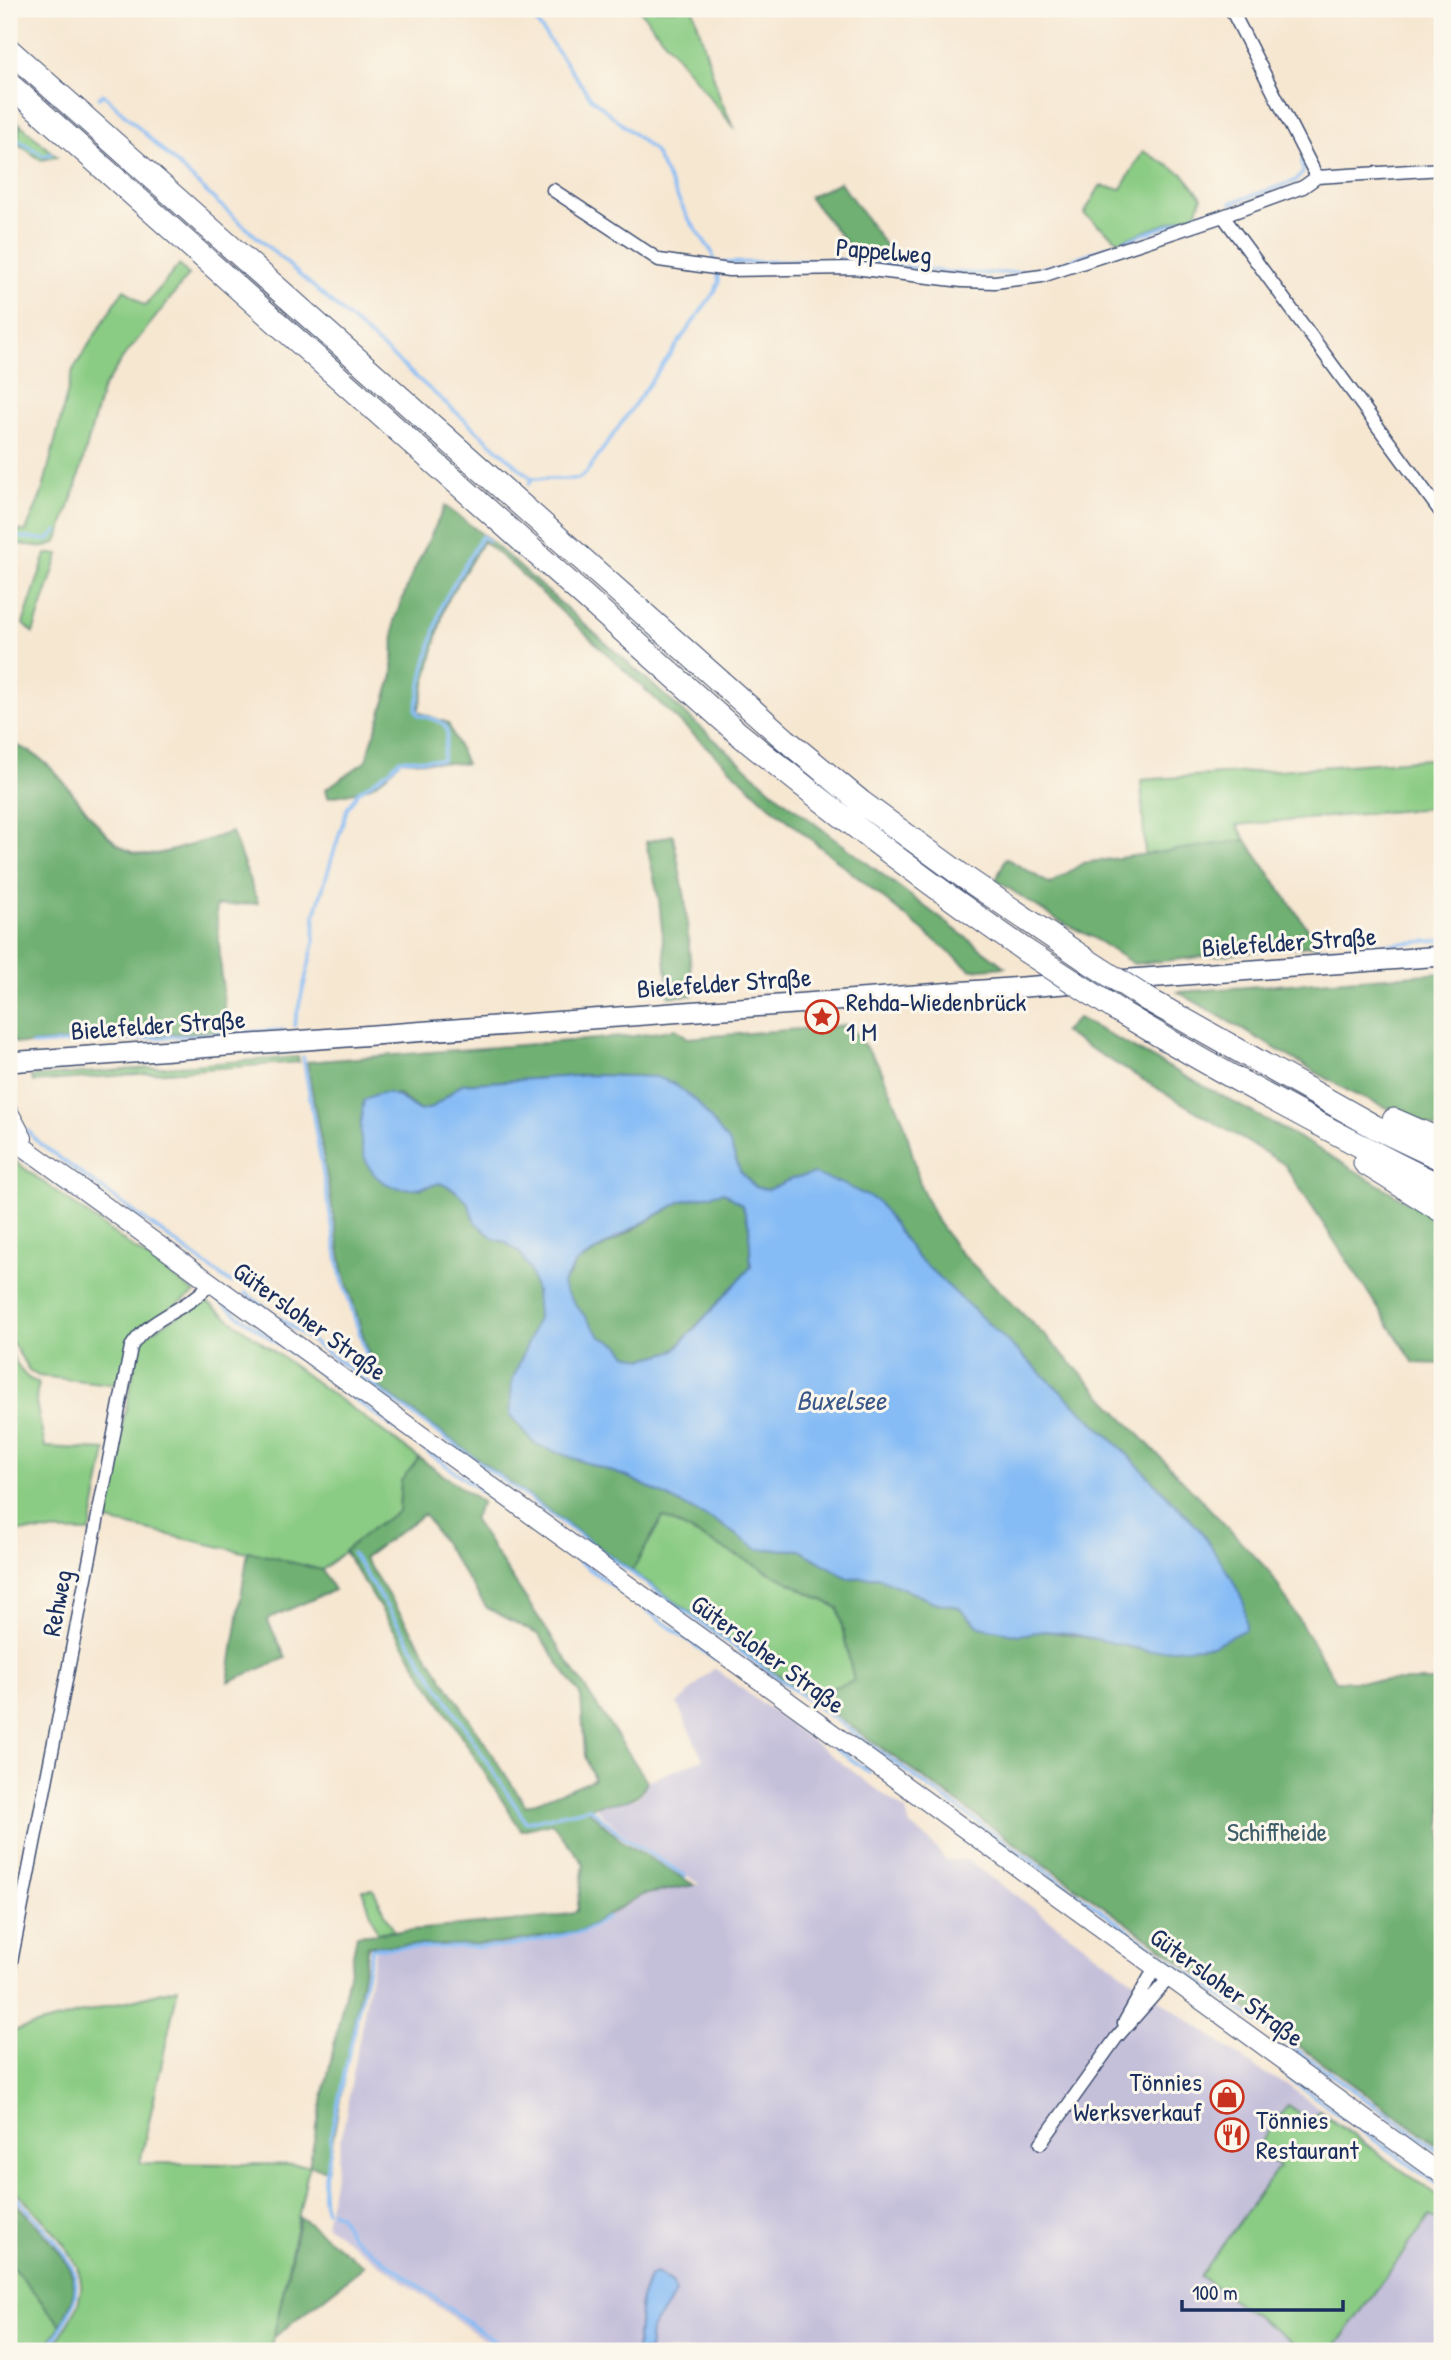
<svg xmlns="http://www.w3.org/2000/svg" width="1451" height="2360" font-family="'Patrick Hand',sans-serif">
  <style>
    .industrial { fill: #c5c0da }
    .green { fill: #8bcc84; stroke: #537e71; stroke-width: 2 }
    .forest { fill: #70b072; stroke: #467068; stroke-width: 2; fill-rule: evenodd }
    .water { fill: #86bcf5; stroke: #5076aa; stroke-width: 2; fill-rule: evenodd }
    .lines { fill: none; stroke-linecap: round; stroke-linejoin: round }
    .stream { stroke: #86bcf5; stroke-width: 3.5 }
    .street-casing { stroke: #3c4b6f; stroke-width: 15 }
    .secondary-casing { stroke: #3c4b6f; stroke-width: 20 }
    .primary-casing { stroke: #3c4b6f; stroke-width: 22 }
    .highway-casing { stroke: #3c4b6f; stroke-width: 25 }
    .street { stroke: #fff; stroke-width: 12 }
    .secondary { stroke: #fff; stroke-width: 18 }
    .primary { stroke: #fff; stroke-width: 19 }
    .highway { stroke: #fff; stroke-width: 23 }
    .highway-bridge-casing { stroke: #3c4b6f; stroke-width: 25; stroke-linecap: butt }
    .highway-bridge { stroke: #fff; stroke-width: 23 }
    .labels { text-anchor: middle; stroke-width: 6; stroke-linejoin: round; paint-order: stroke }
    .street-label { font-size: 26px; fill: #1b2f5e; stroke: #fbf7ec }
    .poi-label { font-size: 26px; fill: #1b2f5e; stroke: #fbf7ec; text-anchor: start }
    .park-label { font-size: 26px; fill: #3d5e69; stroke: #fbf7ec }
    .water-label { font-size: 28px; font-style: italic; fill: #3b598b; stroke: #fbf7ec }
  </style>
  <rect width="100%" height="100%" fill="#fbf7ec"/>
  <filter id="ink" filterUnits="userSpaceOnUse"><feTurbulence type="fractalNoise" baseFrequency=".0143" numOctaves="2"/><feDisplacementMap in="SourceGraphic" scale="14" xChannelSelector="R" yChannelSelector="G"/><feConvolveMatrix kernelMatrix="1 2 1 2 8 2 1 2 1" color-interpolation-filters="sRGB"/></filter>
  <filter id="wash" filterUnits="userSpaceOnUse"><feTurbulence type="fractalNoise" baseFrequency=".00686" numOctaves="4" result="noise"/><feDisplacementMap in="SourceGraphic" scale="28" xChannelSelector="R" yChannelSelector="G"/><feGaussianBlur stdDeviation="1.57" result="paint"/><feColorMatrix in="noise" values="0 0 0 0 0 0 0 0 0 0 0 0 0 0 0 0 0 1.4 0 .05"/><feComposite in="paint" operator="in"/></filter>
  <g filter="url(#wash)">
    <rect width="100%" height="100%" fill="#f6e7d1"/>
    <!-- industrial -->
    <path class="industrial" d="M714,1668L906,1811L910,1826L928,1839L946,1860H967L1170,2007L1262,2072L1286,2084L1442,2198V2351H499L326,2225L376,1945L498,1944L582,1930L642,1895L700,1884L626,1836L594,1806L636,1799L644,1791L647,1781L703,1759L677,1704Z"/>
    <!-- green -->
    <path class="green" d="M639,9H693L721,101L735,129Z
      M20,124L57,157L41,160L17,143Z
      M1143,151L1183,174L1202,197L1196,213L1119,241L1084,214L1100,186L1121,189Z
      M179,265L189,275L123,358L102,390L75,490L57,542L46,547L9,543V530L26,531L42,493L73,370L124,289L145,306Z
      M46,554H59L33,633L23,624Z
      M1442,758V807L1237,825L1246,840L1145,855L1141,780Z
      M298,1057L299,1062L33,1082L32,1077Z
      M9,1157L195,1293L141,1327L119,1385L38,1376L29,1370L9,1337Z
      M204,1300L419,1458L401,1481L399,1511L374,1527L322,1570L103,1520L138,1350L146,1335Z
      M9,1350C16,1362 23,1380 38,1382L36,1402L45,1447L106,1450L90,1532L9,1531Z
      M663,1517L838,1608L854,1681L807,1695L632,1571Z
      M373,1889L394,1931L377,1932L363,1890Z
      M178,1988L140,2163L309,2165L271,2351H50C62,2333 79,2312 81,2289C84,2253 31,2209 9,2184V2032Z
      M1288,2105L1311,2122L1319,2111L1442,2199V2224L1430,2216L1332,2351H1304L1200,2276L1279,2167L1255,2150Z
      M9,2263L61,2325L42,2351H9Z"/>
    <!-- forest -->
    <path class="forest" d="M9,115L20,124L9,190Z
      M840,182L896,260L857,256L809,197Z
      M445,506L486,537L777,795L1005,967L971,970L769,805L515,568L483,541L445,605L418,712L448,723L466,764L400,760C381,787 359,793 328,797L326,789L366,761L393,675L394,621L411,577Z
      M9,743C71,758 93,851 144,855C160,857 214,837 232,832L258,903L216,906L226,1030L26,1044L16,1043L9,1036Z
      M673,835L685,898L693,995L669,997L659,900L646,842Z
      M1246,840L1319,945L1134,964L1092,937L1059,921L996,880L1006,858L1050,884L1083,863Z
      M1442,973V1131L1352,1093L1178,992Z
      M1078,1018L1305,1141L1442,1222V1364L1414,1363L1284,1164L1063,1032Z
      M849,1025L879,1065L904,1122L921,1187L937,1221L958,1250L1050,1341L1269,1571L1336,1681H1442V2148L807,1695L854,1681L838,1608L663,1517L632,1571L379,1387L343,1270L307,1062L634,1036L676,1029L688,1038ZM590,1075L656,1077L730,1144L740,1171L755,1187L768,1190L791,1179L877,1201L916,1256L1123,1450L1200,1530L1107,1641L1044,1631L1019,1635L980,1627L958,1607L934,1602L877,1577L848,1578L800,1550L757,1549L719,1523L630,1478L536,1445L512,1381C519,1366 537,1332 538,1317C539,1297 533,1264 517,1251C504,1239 491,1239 478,1225C473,1219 472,1212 469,1205C463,1194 451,1188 440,1183L420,1189L362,1138L364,1100L398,1094L420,1111L432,1108L462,1084Z
      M724,1192L742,1205L749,1225L751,1267L673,1351L643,1359L626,1354L618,1344L601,1337L565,1291L562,1283L570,1275L575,1264L682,1201Z
      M419,1458L482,1502L473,1519L647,1781C638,1809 609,1798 587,1809L622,1841L694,1885L642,1895L582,1930L498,1944L368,1946L327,2170L309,2165L357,1935L556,1917L577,1911L584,1864L552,1823L521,1830L344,1551L374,1527L399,1511L401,1481ZM424,1514L487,1608L539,1635L581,1696L585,1756L594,1779L526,1806L364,1558Z
      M248,1551L322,1570L334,1590L267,1619L286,1658L228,1682Z
      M9,2196C27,2216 77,2260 74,2289C73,2299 66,2316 61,2325L9,2263Z
      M300,2217L364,2266L273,2338Z"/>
    <!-- water -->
    <path class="water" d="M590,1075L656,1077L673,1083L697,1102L730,1144L740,1171L755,1187L768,1190L791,1179L814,1174L845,1185L877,1201L916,1256L1123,1450L1200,1530L1231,1577L1244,1603L1246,1629L1212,1646L1148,1651L1069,1633L1044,1631L1019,1635L980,1627L958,1607L934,1602L877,1577L848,1578L800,1550L757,1549L719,1523L630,1478L536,1445L510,1415L512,1381L538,1318L536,1291L530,1270L520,1253L505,1242L494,1239L475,1222L468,1203L455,1190L440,1183C373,1204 352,1160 364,1100C392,1084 397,1098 420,1111L432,1108L462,1084ZM724,1192L742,1205L749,1225L751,1267L674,1351L643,1359L626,1354L618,1344L601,1337L565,1291L562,1284L575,1264L617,1237L682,1201Z
      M657,2273L672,2284L676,2293L651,2329L649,2351H637L641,2298L651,2275Z"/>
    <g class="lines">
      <!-- stream -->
      <path class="stream" d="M527,9L591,98L654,151L688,218L712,252L715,264
        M99,98L103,94L217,202L532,479
        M9,164L13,137L44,156L51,154
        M1231,203L1295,181L1303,173L1302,160
        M1124,241L1209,211
        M857,260C921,269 985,281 1049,267C1070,262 1090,252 1110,246
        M723,263L846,260
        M529,484L532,479H578L586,473L715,291L719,282L717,272
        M9,536L48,540L57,531
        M1315,950L1442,940
        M294,1026L314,943L315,914L347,809L358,792L390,770L400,759L442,760C449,726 454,724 419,715L416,710L424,670L442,604L482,536L488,541
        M32,1045L283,1030
        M303,1057L340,1272L377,1389
        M14,1096L16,1109
        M28,1131L39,1143L231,1283
        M9,1145L16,1153L200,1286
        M245,1293C643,1581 1041,1870 1442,2153
        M212,1296L714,1659
        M352,1553L526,1822L590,1808L625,1838L685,1876
        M807,1727L870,1773
        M9,1996L13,1974
        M1287,2077L1442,2188
        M9,2190C29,2213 78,2256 76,2287C75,2311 59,2332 46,2351
        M326,2211C316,2184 333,2162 331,2134L372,1948L502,1947L584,1931L607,1918
        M332,2211L340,2216L351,2236L507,2351"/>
    </g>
  </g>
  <g filter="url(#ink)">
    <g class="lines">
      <defs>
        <path id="street" d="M1231,9L1317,177
          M553,190L659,260L729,270L854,268L962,281L995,282L1042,276L1223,216L1303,187L1317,177L1442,169
          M1223,216L1442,514
          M9,1972L131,1347C149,1316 190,1310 211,1282
          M1124,2023L1155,1968
          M1041,2143L1116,2038L1169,1978"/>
        <path id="secondary" d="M9,1112L23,1138
          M9,1130L21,1145L1442,2175"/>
        <path id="primary" d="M9,1062L1442,956"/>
        <path id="highway" d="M9,50L786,740L861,802L964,877L1088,961
          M9,84L739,734C832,810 927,883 1026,951
          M1147,999L1375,1127L1442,1159
          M1117,1010C1223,1074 1331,1132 1442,1187
          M1394,1120L1442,1141
          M1365,1163L1442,1211"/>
      </defs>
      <!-- street casing -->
      <use href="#street" class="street-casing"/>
      <!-- secondary casing -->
      <use href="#secondary" class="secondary-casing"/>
      <!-- primary casing -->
      <use href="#primary" class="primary-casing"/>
      <!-- highway casing -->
      <use href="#highway" class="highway-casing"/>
      <!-- street -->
      <use href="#street" class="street"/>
      <!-- secondary -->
      <use href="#secondary" class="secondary"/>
      <!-- primary -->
      <use href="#primary" class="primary"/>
      <!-- highway -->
      <use href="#highway" class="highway"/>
      <defs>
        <path id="highway-bridge" d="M1026,951L1117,1010
          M1088,961L1147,999"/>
      </defs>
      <!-- highway-bridge casing -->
      <use href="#highway-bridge" class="highway-bridge-casing"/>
      <!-- highway-bridge -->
      <use href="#highway-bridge" class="highway-bridge"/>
    </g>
  </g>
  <!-- icons -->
  <defs>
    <symbol id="sight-ring" viewBox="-11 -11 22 22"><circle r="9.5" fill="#fbf7ec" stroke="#c8321e" stroke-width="1.5"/><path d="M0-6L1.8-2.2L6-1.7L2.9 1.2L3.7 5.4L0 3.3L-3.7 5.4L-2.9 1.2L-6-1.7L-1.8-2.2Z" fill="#c8321e"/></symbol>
    <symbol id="shop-ring" viewBox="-11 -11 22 22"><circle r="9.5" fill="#fbf7ec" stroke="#c8321e" stroke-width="1.5"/><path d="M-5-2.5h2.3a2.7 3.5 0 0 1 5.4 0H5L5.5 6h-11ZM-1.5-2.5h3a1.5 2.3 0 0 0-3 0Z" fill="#c8321e"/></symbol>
    <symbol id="restaurant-ring" viewBox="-11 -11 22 22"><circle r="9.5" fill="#fbf7ec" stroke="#c8321e" stroke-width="1.5"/><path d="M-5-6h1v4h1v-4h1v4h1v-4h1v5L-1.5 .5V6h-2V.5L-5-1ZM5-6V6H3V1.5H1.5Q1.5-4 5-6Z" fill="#c8321e"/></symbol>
  </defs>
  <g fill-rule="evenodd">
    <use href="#sight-ring" x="803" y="998" width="38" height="38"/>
    <use href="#shop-ring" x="1208" y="2078" width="38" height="38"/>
    <use href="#restaurant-ring" x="1213" y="2116" width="38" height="38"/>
  </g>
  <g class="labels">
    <!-- street labels -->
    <g class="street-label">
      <text transform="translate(884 251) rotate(5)" y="9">Pappelweg</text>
      <text transform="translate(1289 942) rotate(-4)" y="9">Bielefelder Straße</text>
      <text transform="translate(724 983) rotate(-4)" y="9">Bielefelder Straße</text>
      <text transform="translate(158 1025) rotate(-4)" y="9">Bielefelder Straße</text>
      <text transform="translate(310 1321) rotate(36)" y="9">Gütersloher Straße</text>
      <text transform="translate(57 1603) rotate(-79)" y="9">Rehweg</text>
      <text transform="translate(768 1654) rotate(36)" y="9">Gütersloher Straße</text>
      <text transform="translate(1227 1987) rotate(36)" y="9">Gütersloher Straße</text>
    </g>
    <!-- poi labels -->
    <g class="poi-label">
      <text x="846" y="1011">Rehda-Wiedenbrück<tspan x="846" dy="30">1 M</tspan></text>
      <text x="1202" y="2091" text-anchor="end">Tönnies<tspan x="1202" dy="30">Werksverkauf</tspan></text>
      <text x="1256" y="2129">Tönnies<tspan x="1256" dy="30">Restaurant</tspan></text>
    </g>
    <!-- park labels -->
    <g class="park-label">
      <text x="1277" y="1841">Schiffheide</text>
    </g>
    <!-- water labels -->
    <g class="water-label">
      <text x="841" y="1410">Buxelsee</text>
    </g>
  </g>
  <!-- margin -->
  <rect width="1451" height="2360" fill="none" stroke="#fbf7ec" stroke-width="35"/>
  <!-- scale -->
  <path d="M1182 2300v10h161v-10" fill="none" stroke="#1b2f5e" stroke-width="3.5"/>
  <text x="1192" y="2300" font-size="21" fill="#1b2f5e" stroke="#fbf7ec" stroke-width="5" paint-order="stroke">100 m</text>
</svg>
